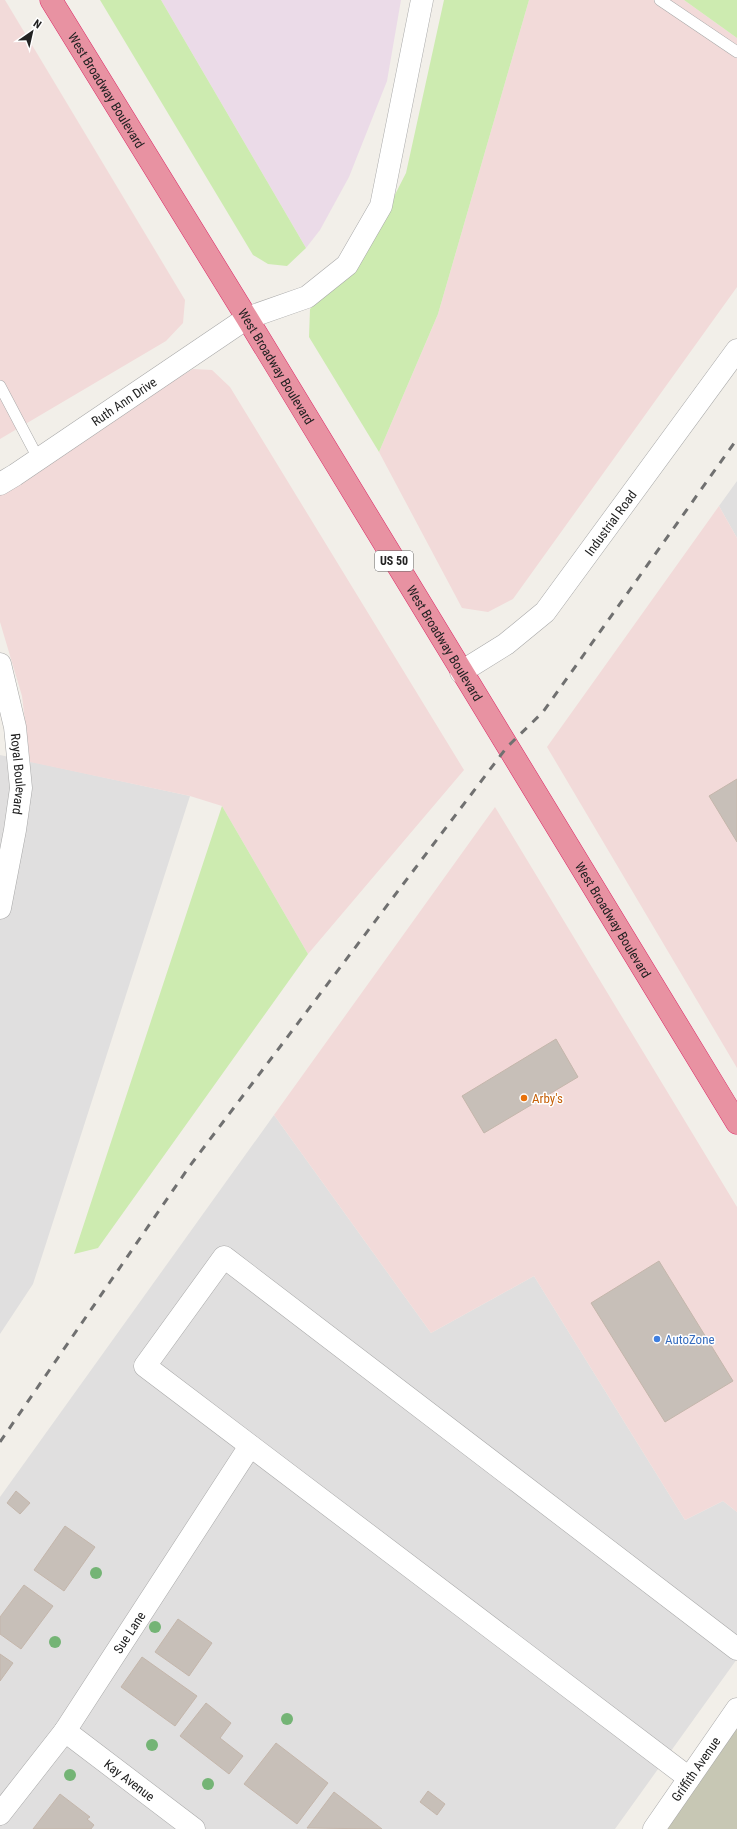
<svg xmlns="http://www.w3.org/2000/svg" width="737" height="1829" font-family="'Roboto Condensed',sans-serif">
  <style>
    .residential { fill: #e0dfdf }
    .commercial { fill: #f2dad9 }
    .industrial { fill: #ebdbe8 }
    .construction { fill: #c7c7b4 }
    .grass { fill: #cdebb0 }
    .building { fill: #c7bfb8; stroke: #c4b6ab }
    .lines { fill: none; stroke-linecap: round; stroke-linejoin: round }
    .lane-casing { stroke: #a9a9a9; stroke-width: 12 }
    .street-casing { stroke: #a9a9a9; stroke-width: 23 }
    .highway-casing { stroke: #dc2a67; stroke-width: 23 }
    .lane { stroke: #fff; stroke-width: 11 }
    .street { stroke: #fff; stroke-width: 22 }
    .highway { stroke: #e892a2; stroke-width: 22 }
    .rail { stroke: #707070; stroke-width: 3; stroke-dasharray: 8 8; stroke-linecap: butt }
    .tree { fill: #74b475 }
    .food-dot { fill: #e8710a; stroke: #fff; stroke-width: 1.5 }
    .shop-dot { fill: #3f7fe0; stroke: #fff; stroke-width: 1.5 }
    .labels { text-anchor: middle; stroke-width: 3; stroke-linejoin: round; paint-order: stroke }
    .shield { fill: #fff; stroke: #646464; stroke-width: 1 }
    .shield-label { font-size: 12px; font-weight: bold; fill: #222 }
    .street-label { font-size: 13px; fill: #222; stroke: #fff }
    .food-label { font-size: 13px; fill: #c56008; stroke: #fff; text-anchor: start }
    .shop-label { font-size: 13px; fill: #366cbe; stroke: #fff; text-anchor: start }
  </style>
  <rect width="100%" height="100%" fill="#f2efe9"/>
  <!-- residential -->
  <path class="residential" d="M737,481V538L719,506Z
    M0,755L190,796L33,1284L0,1334Z
    M274,1115L431,1333L534,1276L685,1520L723,1501L737,1512V1659L615,1829H0V1497Z"/>
  <!-- commercial -->
  <path class="commercial" d="M0,0H5L185,300L183,323L166,341L0,439Z
    M529,0H684L737,38V287L513,599L488,612L462,608L379,452L438,314Z
    M193,369L212,370L230,387L464,770L308,954L222,806L190,796L30,762L22,696L0,622V483Z
    M719,506L737,538V1068L547,747Z
    M495,807L737,1207V1512L723,1501L685,1520L534,1276L431,1333L274,1115Z"/>
  <!-- industrial -->
  <path class="industrial" d="M161,0H401L387,81L349,177L320,230L306,248Z"/>
  <!-- construction -->
  <path class="construction" d="M737,1718V1829H658Z"/>
  <!-- grass -->
  <path class="grass" d="M100,0H161L306,248L287,266L268,264L253,255Z
    M444,0H529L438,314L379,452L309,337L310,309L331,287L378,228L406,173Z
    M684,0H737V38Z
    M222,806L308,954L98,1248L74,1254Z"/>
  <!-- building -->
  <path class="building" d="M737,779V842L709,796Z
    M556,1039L578,1077L484,1133L462,1096Z
    M659,1261L733,1381L665,1422L591,1303Z
    M16,1491L30,1503L20,1514L7,1503Z
    M65,1526L95,1547L64,1591L34,1570Z
    M24,1585L53,1606L21,1649L0,1634V1617Z
    M178,1619L212,1643L189,1676L155,1652Z
    M0,1654L13,1663L0,1681Z
    M142,1657L197,1696L175,1726L121,1687Z
    M206,1703L231,1723L220,1738L243,1756L229,1774L180,1736Z
    M276,1743L328,1783L297,1824L244,1784Z
    M428,1791L445,1804L437,1815L420,1802Z
    M334,1792L382,1829L307,1828Z
    M60,1794L90,1817L87,1819L94,1825L91,1829H33Z"/>
  <g class="lines">
    <defs>
      <path id="lane" d="M660,0L737,52
        M0,386L39,460"/>
      <g id="street">
        <path id="s1" d="M0,484L15,475L247,318L307,297L347,265L381,206L422,0"/>
        <path id="s2" d="M0,664L15,727L21,788L15,830L0,908"/>
        <path id="s3" d="M461,672L506,644L545,612L737,350"/>
        <path id="s4" d="M65,1731L194,1829"/>
        <path d="M689,1778L145,1366L224,1257L737,1649"/>
        <path id="s5" d="M0,1814L65,1731L250,1446"/>
        <path id="s6" d="M654,1829L737,1709"/>
      </g>
      <g id="highway">
        <path id="s7" d="M51,0L247,318L737,1123"/>
      </g>
    </defs>
    <!-- lane casing -->
    <use href="#lane" class="lane-casing"/>
    <!-- street casing -->
    <use href="#street" class="street-casing"/>
    <!-- highway casing -->
    <use href="#highway" class="highway-casing"/>
    <!-- lane -->
    <use href="#lane" class="lane"/>
    <!-- street -->
    <use href="#street" class="street"/>
    <!-- highway -->
    <use href="#highway" class="highway"/>
    <!-- rail -->
    <path class="rail" d="M0,1442L189,1167L507,747L543,712L737,439"/>
  </g>
  <!-- trees -->
  <g class="tree">
    <circle cx="96" cy="1573" r="6"/>
    <circle cx="155" cy="1627" r="6"/>
    <circle cx="55" cy="1642" r="6"/>
    <circle cx="287" cy="1719" r="6"/>
    <circle cx="152" cy="1745" r="6"/>
    <circle cx="70" cy="1775" r="6"/>
    <circle cx="208" cy="1784" r="6"/>
  </g>
  <!-- markers -->
  <circle class="food-dot" cx="524" cy="1098" r="4"/>
  <circle class="shop-dot" cx="657" cy="1339" r="4"/>
  <g class="labels">
    <!-- shield labels -->
    <rect class="shield" x="375" y="551" width="38" height="20" rx="3"/>
    <g class="shield-label">
      <text x="394" y="565">US 50</text>
    </g>
    <!-- street labels -->
    <g class="street-label">
      <text dy="5" stroke="none"><textPath href="#s7" startOffset="106">West Broadway Boulevard</textPath></text>
      <text dy="5" stroke="none"><textPath href="#s7" startOffset="430">West Broadway Boulevard</textPath></text>
      <text dy="5" stroke="none"><textPath href="#s1" startOffset="149">Ruth Ann Drive</textPath></text>
      <text dy="5" stroke="none"><textPath href="#s3" startOffset="214">Industrial Road</textPath></text>
      <text dy="5" stroke="none"><textPath href="#s7" startOffset="754">West Broadway Boulevard</textPath></text>
      <text dy="5" stroke="none"><textPath href="#s2" startOffset="112">Royal Boulevard</textPath></text>
      <text dy="5" stroke="none"><textPath href="#s7" startOffset="1078">West Broadway Boulevard</textPath></text>
      <text dy="5" stroke="none"><textPath href="#s5" startOffset="223">Sue Lane</textPath></text>
      <text dy="5" stroke="none"><textPath href="#s6" startOffset="73">Griffith Avenue</textPath></text>
      <text dy="5" stroke="none"><textPath href="#s4" startOffset="81">Kay Avenue</textPath></text>
    </g>
    <!-- food labels -->
    <g class="food-label">
      <text x="532" y="1103">Arby's</text>
    </g>
    <!-- shop labels -->
    <g class="shop-label">
      <text x="665" y="1344">AutoZone</text>
    </g>
  </g>
  <!-- north arrow -->
  <g transform="translate(32 32) rotate(34)" stroke="#ffffff" stroke-width="3" paint-order="stroke">
  <path d="M0-3L7 15L0 10L-7 15Z" fill="#222222"/>
  <text y="-6" font-size="11" font-weight="bold" text-anchor="middle" fill="#222222">N</text>
  </g>
</svg>
